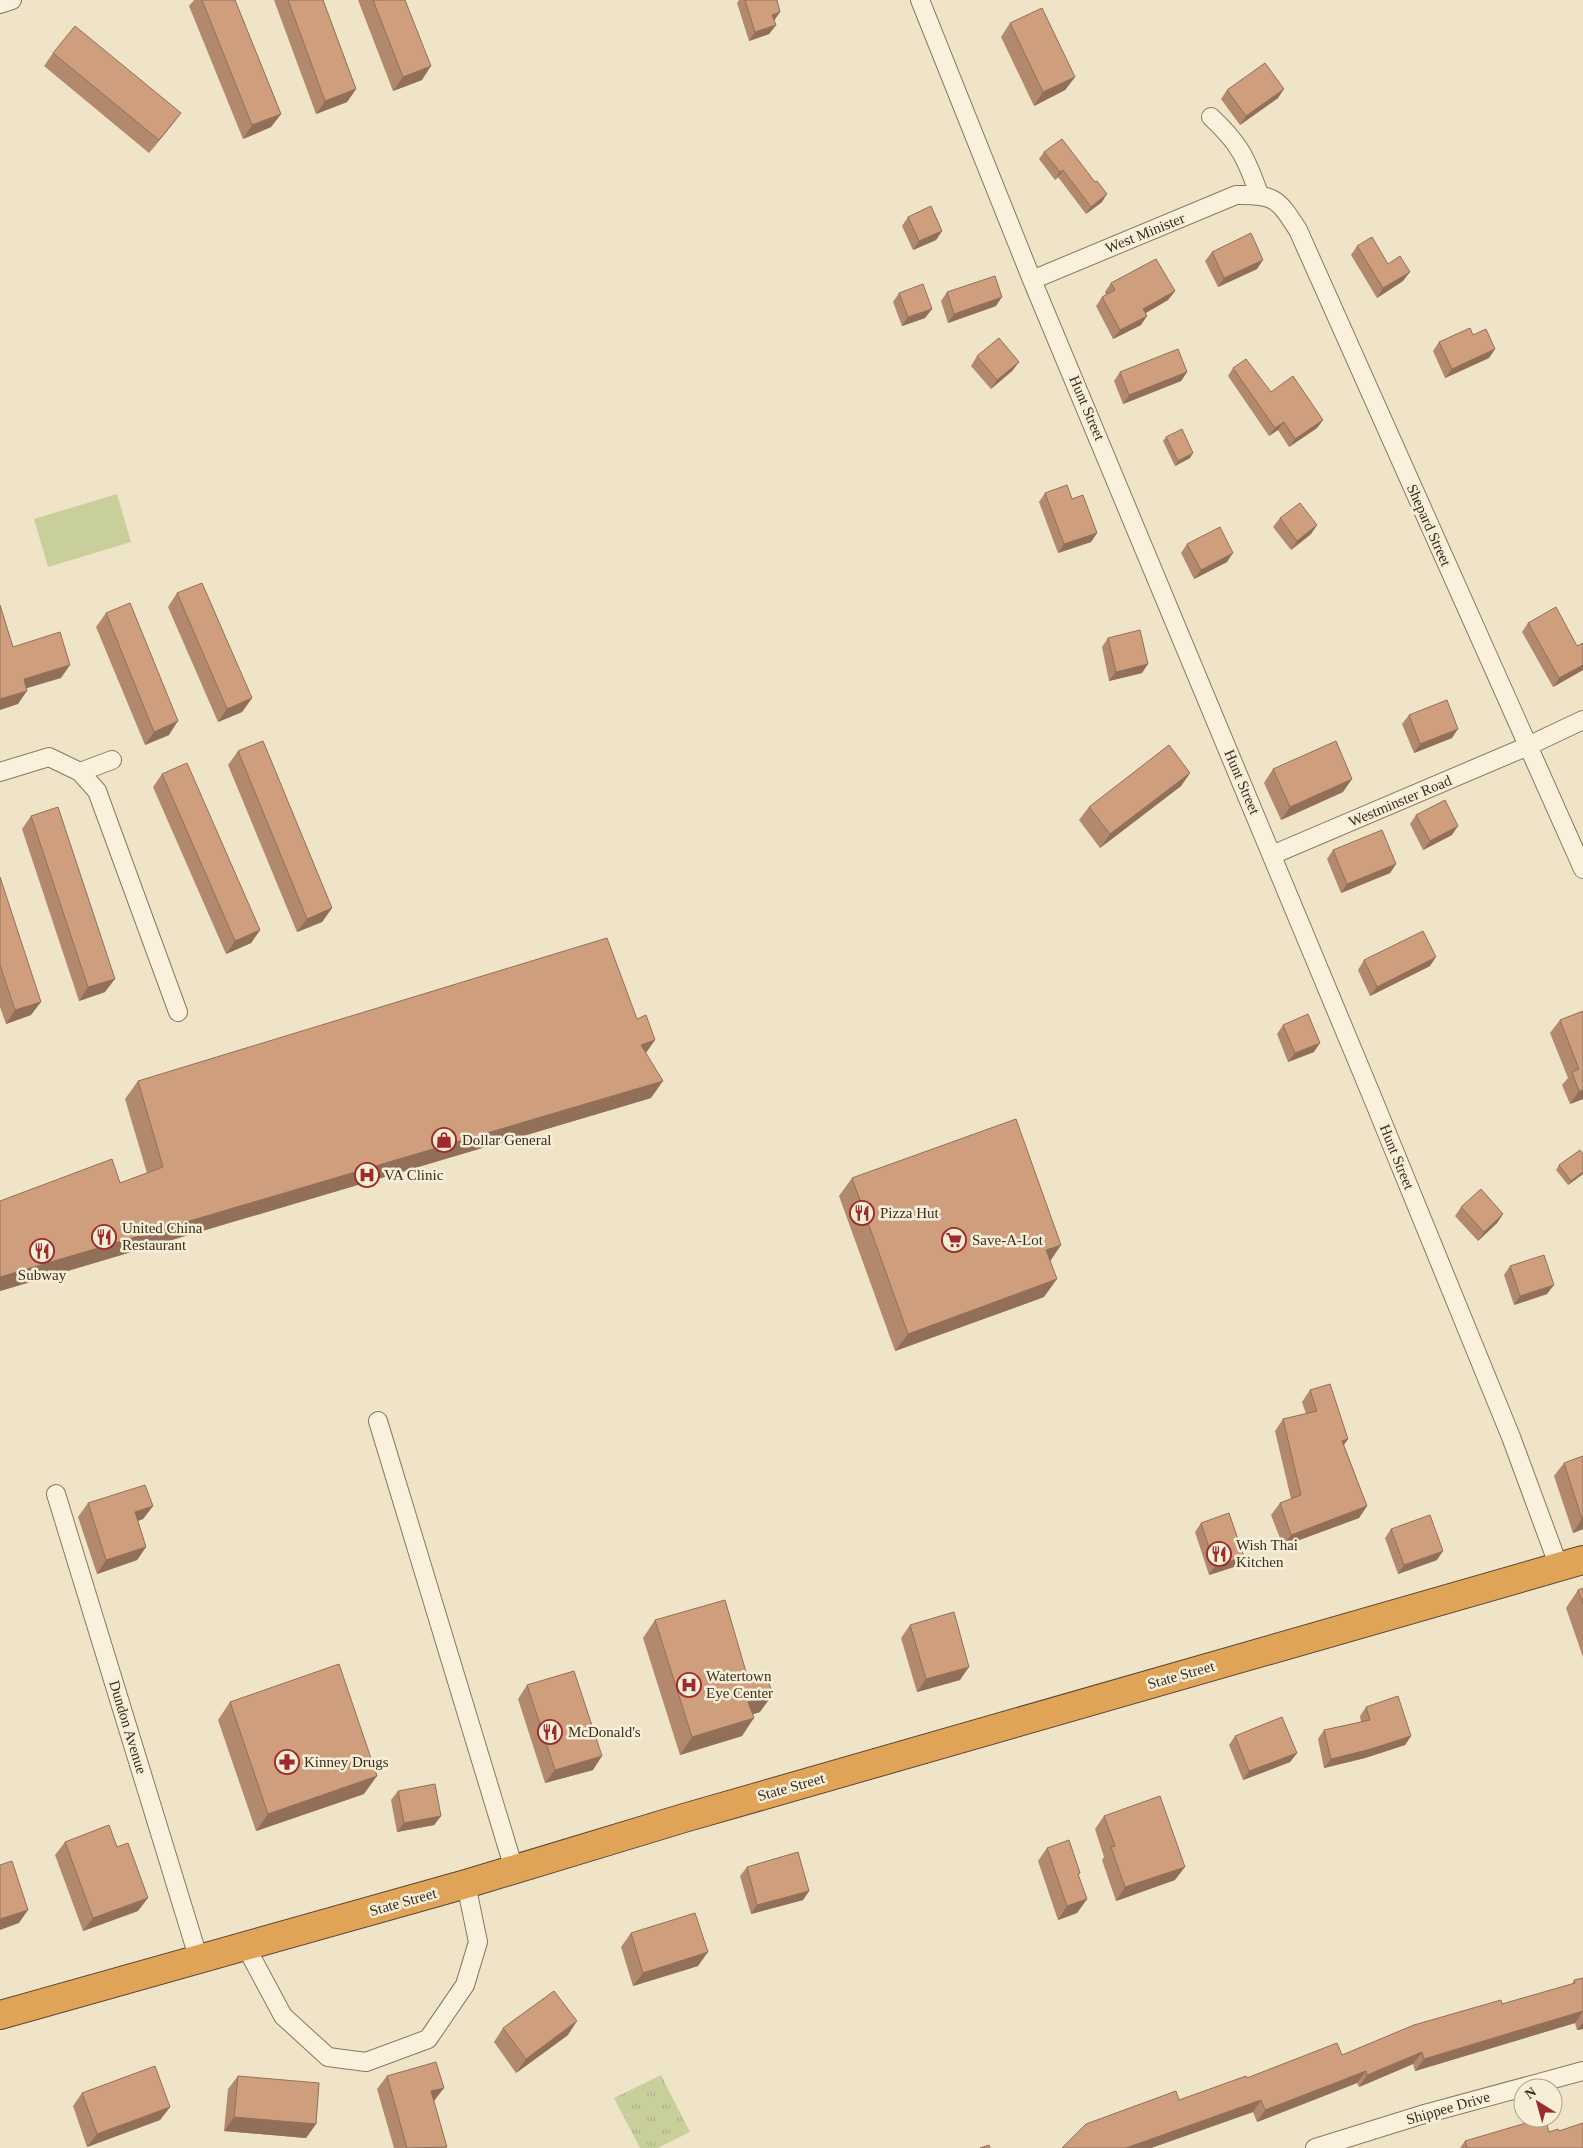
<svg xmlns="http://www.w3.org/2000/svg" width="1583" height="2148" font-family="Georgia,serif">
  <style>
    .grass { fill: url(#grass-tufts) }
    .pitch { fill: #c9cf9b }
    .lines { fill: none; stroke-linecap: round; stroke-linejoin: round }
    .street-casing { stroke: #8d765c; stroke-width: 20 }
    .highway-casing { stroke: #5b4430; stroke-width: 30 }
    .street { stroke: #faf1dc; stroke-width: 18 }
    .highway { stroke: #e0a458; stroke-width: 28 }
    .wall { fill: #b2896c }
    .shaded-wall { fill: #916f58 }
    .building { fill: #cf9f7d; stroke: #916f58 }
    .labels { text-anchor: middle; stroke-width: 5; stroke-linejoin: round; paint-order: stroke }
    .street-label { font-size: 15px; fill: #3d2e20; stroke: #f7eed8 }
    .poi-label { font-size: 15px; fill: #3d2e20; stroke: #f7eed8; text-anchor: start }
  </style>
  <defs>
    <pattern id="grass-tufts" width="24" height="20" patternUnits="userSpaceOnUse" patternTransform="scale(1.25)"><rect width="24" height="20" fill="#c9cf9b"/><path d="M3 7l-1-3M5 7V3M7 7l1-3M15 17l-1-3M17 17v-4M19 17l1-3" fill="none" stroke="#aeb285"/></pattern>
  </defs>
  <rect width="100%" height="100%" fill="#f0e4c8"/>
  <!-- grass -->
  <path class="grass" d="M661,2075L690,2132L658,2148H640L614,2098Z"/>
  <!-- pitch -->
  <path class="pitch" d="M117,494L131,542L48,567L34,519Z"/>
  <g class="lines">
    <defs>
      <path id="street" d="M920,0L1032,280L1371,1094L1511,1437L1559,1567
        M0,4L12,0
        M1211,117C1240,144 1246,158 1259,194
        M1032,280L1236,195C1275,194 1278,199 1298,230L1583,869
        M0,772L49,757L80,772L112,760
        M80,772L97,791L178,1012
        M1272,855L1528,746L1583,720
        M378,1421L514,1869
        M56,1494L199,1960
        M246,1947L283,2016L328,2057L366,2062L428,2039L465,1985L478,1942L466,1884
        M1315,2148L1421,2115L1583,2071"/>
      <path id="highway" d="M0,2015L466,1884L684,1818L1583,1560"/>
    </defs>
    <!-- street casing -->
    <use href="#street" class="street-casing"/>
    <!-- highway casing -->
    <use href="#highway" class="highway-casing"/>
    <!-- street -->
    <use href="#street" class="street"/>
    <!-- highway -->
    <use href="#highway" class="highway"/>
  </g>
  <!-- wall -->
  <path class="wall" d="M194,0H235L281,114L271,127L243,139L189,6Z
    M274,0H323L356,89L347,102L316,114Z
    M358,0H405L422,80L393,91Z
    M739,0H777L774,21L776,25L769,34L749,41L737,3Z
    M1010,23L1075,77L1065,90L1034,106L1001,37Z
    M53,53L181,113L171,126L149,153L44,66Z
    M1227,90L1278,98L1240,125L1221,99Z
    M1044,152L1095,182L1102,202L1086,214L1058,177L1055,180L1039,159Z
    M908,217L942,231L936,240L913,250L902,226Z
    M1357,246L1388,264L1403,281L1377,298L1351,255Z
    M1212,252L1257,269L1218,287L1205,261Z
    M1111,283L1175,291L1168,300L1146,313L1141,325L1113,339L1096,306L1102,297L1106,295L1105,292Z
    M947,292L996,306L948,323L941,301Z
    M899,293L932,309L925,318L902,326L893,302Z
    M1473,335L1495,349L1489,358L1445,378L1433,351L1439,342Z
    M977,356L1019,362L1012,371L991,389L971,366Z
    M1233,368L1271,392L1323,420L1317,428L1289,447L1278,430L1269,436L1228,376Z
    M1120,372H1187L1181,381L1123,404L1114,381Z
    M1166,437L1190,458L1175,466L1163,441Z
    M1045,493L1072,499L1097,533L1091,542L1058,553L1039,502Z
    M1280,518L1317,525L1311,534L1291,550L1273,527Z
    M1187,544L1227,562L1194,579L1181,553Z
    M177,593L252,698L242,712L218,722L168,607Z
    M106,613L169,735L145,745L96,627Z
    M1528,623L1577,646L1583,643V670L1553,687L1522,632Z
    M1108,638L1142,673L1109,681L1102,647Z
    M1409,715L1452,738L1414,753L1402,724Z
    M238,751L332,908L322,922L297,932L228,765Z
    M1273,769L1343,792L1281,820L1264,783Z
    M1190,773L1181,786L1100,848L1079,820L1089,807Z
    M162,774L260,930L251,943L226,954L153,787Z
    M1416,815L1452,835L1423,850L1410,824Z
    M31,816L105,992L79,1001L22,829Z
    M1333,850L1396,864L1390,873L1341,893L1327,859Z
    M0,877L31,1015L6,1024L0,1007Z
    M1364,960L1430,966L1370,996L1358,970Z
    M1583,1011V1099L1570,1104L1562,1085L1568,1078L1550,1033L1560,1020Z
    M637,1019L655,1040L646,1053L651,1098L0,1291V1201L120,1183L147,1173L125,1099L138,1081Z
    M1283,1025L1314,1052L1288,1062L1277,1034Z
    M1559,1165L1583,1174L1568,1185L1556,1170Z
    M852,1178L1050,1261L1044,1297L895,1351L839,1196Z
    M1461,1207L1503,1214L1497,1223L1478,1241L1455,1216Z
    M1510,1266L1547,1294L1514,1305L1504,1275Z
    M1310,1390L1348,1439L1344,1445L1367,1506L1359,1518L1283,1546L1271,1515L1280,1503L1291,1499L1275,1431L1283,1419L1306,1414L1302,1402Z
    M1583,1456V1529L1573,1533L1554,1476L1564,1463Z
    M88,1503L153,1506L143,1519L138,1521L146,1547L137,1560L97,1574L78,1517Z
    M1201,1523L1244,1557L1237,1566L1209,1575L1195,1532Z
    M1391,1529L1437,1560L1398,1574L1385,1538Z
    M1583,1588V1657L1566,1608L1578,1590Z
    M655,1620L749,1682L760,1712L753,1714L742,1736L680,1755L643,1638Z
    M910,1625L960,1680L917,1692L901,1638Z
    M527,1685L593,1770L545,1783L518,1699Z
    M230,1702L364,1794L256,1831L218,1720Z
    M1366,1707L1411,1736L1405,1745L1365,1758L1324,1768L1318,1739L1324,1730L1361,1722L1360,1716Z
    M1235,1736L1297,1753L1290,1762L1243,1780L1229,1745Z
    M398,1791L441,1816L434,1825L397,1832L391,1800Z
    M1104,1816L1175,1880L1116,1901L1102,1860L1104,1857L1095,1829Z
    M65,1842L138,1911L83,1931L55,1855Z
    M1047,1848L1080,1873L1078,1876L1087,1899L1077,1913L1058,1920L1038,1861Z
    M747,1867L809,1891L803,1900L751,1914L740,1876Z
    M631,1933L698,1966L633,1986L621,1947Z
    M1583,1978V2029L1577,2030L1575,2023L1415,2071L1413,2064L1359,2087L1357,2083L1257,2122L1253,2112L1151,2148H1062L1179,2100L1247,2078L1342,2055L1502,2004L1572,1984L1574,1980Z
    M503,2028L568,2035L516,2073L494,2042Z
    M238,2076L316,2124L306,2138L224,2131L228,2089Z
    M387,2076L434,2101L446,2148H394L377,2089Z
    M82,2093L170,2107L160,2120L87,2147L73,2106Z
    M1559,2131L1583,2148H1460L1465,2141Z"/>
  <!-- shaded-wall -->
  <path class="shaded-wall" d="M780,12L774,21L772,15Z
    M776,25L769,34L749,41L755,32Z
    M431,66L422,80L393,91L403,77Z
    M1075,77L1065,90L1034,106L1043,92Z
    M356,89L347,102L316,114L325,101Z
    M1284,89L1278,98L1240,125L1246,116Z
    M181,113L171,126L149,153L159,140Z
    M281,114L271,127L243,139L252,125Z
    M1063,170L1058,177L1055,180L1060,172Z
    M1107,194L1102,202L1086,214L1091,207Z
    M942,231L936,240L913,250L919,241Z
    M1263,260L1257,269L1218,287L1224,278Z
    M1410,272L1403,281L1377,298L1383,288Z
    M1175,291L1168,300L1137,318L1143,309Z
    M1002,297L996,306L948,323L954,314Z
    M932,309L925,318L902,326L908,317Z
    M1147,316L1141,325L1113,339L1120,330Z
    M1495,349L1489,358L1445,378L1452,369Z
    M1019,362L1012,371L991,389L997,380Z
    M1187,372L1181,381L1123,404L1129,395Z
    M1323,420L1317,428L1289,447L1295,439Z
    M1284,422L1278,430L1269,436L1275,428Z
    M1193,453L1190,458L1175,466L1178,461Z
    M1317,525L1311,534L1291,550L1297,541Z
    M1097,533L1091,542L1058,553L1064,544Z
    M1233,553L1227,562L1194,579L1201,570Z
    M1148,664L1142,673L1109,681L1116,672Z
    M70,665L61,678L14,692L24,679Z
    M1583,665V670L1553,687L1559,678Z
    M27,691L18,704L0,710V699Z
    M252,698L242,712L218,722L227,709Z
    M178,721L169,735L145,745L154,732Z
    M1458,729L1452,738L1414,753L1420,744Z
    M1190,773L1181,786L1100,848L1110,834Z
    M1352,779L1343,792L1281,820L1290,807Z
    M1458,826L1452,835L1423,850L1430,841Z
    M1396,864L1390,873L1341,893L1347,884Z
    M332,908L322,922L297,932L307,919Z
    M260,930L251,943L226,954L235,941Z
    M1436,957L1430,966L1370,996L1377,987Z
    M115,979L105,992L79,1001L88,987Z
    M41,1002L31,1015L6,1024L15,1010Z
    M655,1040L642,1058L641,1045Z
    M1320,1043L1314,1052L1288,1062L1295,1053Z
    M663,1081L651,1098L0,1291V1277Z
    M1583,1090V1099L1570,1104L1579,1091Z
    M1583,1172V1174L1568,1185L1571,1181Z
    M1503,1214L1497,1223L1478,1241L1484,1232Z
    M1061,1245L1049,1263L1046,1250Z
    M1057,1279L1044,1297L895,1351L908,1334Z
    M1554,1285L1547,1294L1514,1305L1520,1296Z
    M1348,1439L1340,1450L1342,1441Z
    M153,1506L143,1519L125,1525L135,1512Z
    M1367,1506L1359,1518L1283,1546L1291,1535Z
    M1582,1519H1583V1529L1573,1533Z
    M146,1547L137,1560L97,1574L106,1560Z
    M1443,1551L1437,1560L1398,1574L1404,1565Z
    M1244,1557L1237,1566L1209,1575L1215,1566Z
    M969,1667L960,1680L917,1692L926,1679Z
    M773,1694L760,1712L736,1720L748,1702Z
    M754,1718L742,1736L680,1755L692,1737Z
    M1411,1736L1405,1745L1365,1758L1324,1768L1331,1759Z
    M1297,1753L1290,1762L1243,1780L1249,1771Z
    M602,1756L593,1770L545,1783L555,1770Z
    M377,1776L364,1794L256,1831L268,1814Z
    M441,1816L434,1825L397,1832L404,1823Z
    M1185,1867L1175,1880L1116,1901L1125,1887Z
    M809,1891L803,1900L751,1914L757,1905Z
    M148,1898L138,1911L83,1931L93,1918Z
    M1087,1899L1077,1913L1058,1920L1067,1906Z
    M28,1910L19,1923L0,1930V1919Z
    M708,1952L698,1966L633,1986L643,1973Z
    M1583,2011L1575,2023L1415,2071L1424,2059Z
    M577,2021L568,2035L516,2073L526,2059Z
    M1583,2022V2029L1577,2030Z
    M1422,2052L1413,2064L1359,2087L1367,2075Z
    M1366,2071L1357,2083L1257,2122L1265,2110Z
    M444,2088L434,2101L421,2105L431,2091Z
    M1261,2100L1253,2112L1151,2148H1126Z
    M170,2107L160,2120L87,2147L97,2134Z
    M234,2117L316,2124L306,2138L224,2131Z"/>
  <!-- building -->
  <path class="building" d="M202,0H235L281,114L252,125Z
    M288,0H323L356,89L325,101Z
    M373,0H405L431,66L403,77Z
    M745,0H777L780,12L772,15L776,25L755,32Z
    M1042,8L1075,77L1043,92L1010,23Z
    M75,26L181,113L159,140L53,53Z
    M1265,63L1284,89L1246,116L1227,90Z
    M1062,139L1095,182L1097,181L1107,194L1091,207L1063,170L1060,172L1044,152Z
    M931,206L942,231L919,241L908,217Z
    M1251,233L1263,260L1224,278L1212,252Z
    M1372,237L1388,264L1400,256L1410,272L1383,288L1357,246Z
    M1156,259L1175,291L1143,309L1147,316L1120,330L1102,297L1115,290L1111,283Z
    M995,276L1002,297L954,314L947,292Z
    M923,284L932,309L908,317L899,293Z
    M1470,328L1473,335L1486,329L1495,349L1452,369L1439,342Z
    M999,338L1019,362L997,380L977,356Z
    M1178,349L1187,372L1129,395L1120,372Z
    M1246,359L1271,392L1293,376L1323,420L1295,439L1284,422L1275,428L1233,368Z
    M1182,429L1193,453L1178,461L1166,437Z
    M1067,485L1072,499L1083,495L1097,533L1064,544L1045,493Z
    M1300,503L1317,525L1297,541L1280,518Z
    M1220,527L1233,553L1201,570L1187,544Z
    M202,583L252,698L227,709L177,593Z
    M130,603L178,721L154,732L106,613Z
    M0,605L13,647L60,632L70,665L24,679L27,691L0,699Z
    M1556,607L1577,646L1583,643V665L1559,678L1528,623Z
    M1140,630L1148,664L1116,672L1108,638Z
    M1447,700L1458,729L1420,744L1409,715Z
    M263,741L332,908L307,919L238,751Z
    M1336,741L1352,779L1290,807L1273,769Z
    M1169,745L1190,773L1110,834L1089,807Z
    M187,763L260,930L235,941L162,774Z
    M1445,800L1458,826L1430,841L1416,815Z
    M58,807L115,979L88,987L31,816Z
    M1382,830L1396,864L1347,884L1333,850Z
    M0,877L41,1002L15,1010L0,965Z
    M1423,931L1436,957L1377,987L1364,960Z
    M607,938L637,1019L646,1015L655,1040L641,1045L663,1081L0,1277V1201L112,1159L120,1183L163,1167L138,1081Z
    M1583,1011V1090L1579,1091L1572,1072L1579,1069L1560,1020Z
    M1308,1014L1320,1043L1295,1053L1283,1025Z
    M1016,1119L1061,1245L1046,1250L1057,1279L908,1334L852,1178Z
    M1580,1150L1583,1154V1172L1571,1181L1559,1165Z
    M1481,1189L1503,1214L1484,1232L1461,1207Z
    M1544,1255L1554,1285L1520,1296L1510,1266Z
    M1330,1384L1348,1439L1342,1441L1367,1506L1291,1535L1280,1503L1301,1495L1283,1419L1317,1411L1310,1390Z
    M1583,1456V1519H1582L1564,1463Z
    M145,1485L153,1506L135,1512L146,1547L106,1560L88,1503Z
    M1229,1513L1244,1557L1215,1566L1201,1523Z
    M1430,1515L1443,1551L1404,1565L1391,1529Z
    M1583,1588V1604L1578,1590Z
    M725,1600L749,1682L766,1676L773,1694L748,1702L754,1718L692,1737L655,1620Z
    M954,1612L969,1667L926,1679L910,1625Z
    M339,1664L377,1776L268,1814L230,1702Z
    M574,1671L602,1756L555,1770L527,1685Z
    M1398,1696L1411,1736L1371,1749L1331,1759L1324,1730L1370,1720L1366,1707Z
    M1282,1717L1297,1753L1249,1771L1235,1736Z
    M435,1784L441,1816L404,1823L398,1791Z
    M1160,1796L1185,1867L1125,1887L1111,1847L1115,1846L1104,1816Z
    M109,1825L117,1847L128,1843L148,1898L93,1918L65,1842Z
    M1069,1840L1080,1873L1078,1874L1087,1899L1067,1906L1047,1848Z
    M798,1852L809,1891L757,1905L747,1867Z
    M12,1861L28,1910L0,1919V1865Z
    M695,1913L708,1952L643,1973L631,1933Z
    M1583,1978V2011L1424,2059L1422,2052L1367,2075L1366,2071L1265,2110L1261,2100L1126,2148H1062L1086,2124L1176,2091L1179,2100L1246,2076L1247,2078L1337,2043L1342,2055L1414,2025L1501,2000L1502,2004L1575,1983L1574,1980Z
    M554,1991L577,2021L526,2059L503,2028Z
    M436,2062L444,2088L431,2091L447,2147L407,2148L387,2076Z
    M155,2066L170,2107L97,2134L82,2093Z
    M238,2076L319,2083L316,2124L234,2117Z
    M1543,2118H1545L1549,2132L1558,2129L1559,2131L1583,2123V2148H1467L1465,2141Z
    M989,2145L990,2148H980Z"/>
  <!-- icons -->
  <defs>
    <symbol id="shop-ring" viewBox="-11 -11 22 22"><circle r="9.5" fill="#f7eed8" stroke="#9e2a2b" stroke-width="1.5"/><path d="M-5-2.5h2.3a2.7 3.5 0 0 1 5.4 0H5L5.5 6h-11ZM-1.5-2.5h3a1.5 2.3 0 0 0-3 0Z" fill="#9e2a2b"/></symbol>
    <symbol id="hospital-ring" viewBox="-11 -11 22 22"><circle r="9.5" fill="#f7eed8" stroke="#9e2a2b" stroke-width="1.5"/><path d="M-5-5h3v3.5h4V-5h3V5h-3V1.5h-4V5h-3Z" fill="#9e2a2b"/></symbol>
    <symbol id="restaurant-ring" viewBox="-11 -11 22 22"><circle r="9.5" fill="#f7eed8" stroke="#9e2a2b" stroke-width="1.5"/><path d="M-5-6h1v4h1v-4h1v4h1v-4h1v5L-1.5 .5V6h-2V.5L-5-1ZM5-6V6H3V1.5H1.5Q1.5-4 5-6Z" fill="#9e2a2b"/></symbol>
    <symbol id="supermarket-ring" viewBox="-11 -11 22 22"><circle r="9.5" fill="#f7eed8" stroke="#9e2a2b" stroke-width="1.5"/><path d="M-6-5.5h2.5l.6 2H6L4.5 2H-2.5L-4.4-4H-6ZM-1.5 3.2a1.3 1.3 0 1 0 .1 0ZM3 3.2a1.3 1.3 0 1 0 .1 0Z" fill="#9e2a2b"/></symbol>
    <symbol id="pharmacy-ring" viewBox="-11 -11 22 22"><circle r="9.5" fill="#f7eed8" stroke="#9e2a2b" stroke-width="1.5"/><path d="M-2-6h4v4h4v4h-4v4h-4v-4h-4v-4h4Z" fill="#9e2a2b"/></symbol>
  </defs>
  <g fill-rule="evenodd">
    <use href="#shop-ring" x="430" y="1126" width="28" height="28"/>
    <use href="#hospital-ring" x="353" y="1161" width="28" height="28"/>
    <use href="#restaurant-ring" x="848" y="1199" width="28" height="28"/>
    <use href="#restaurant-ring" x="90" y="1223" width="28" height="28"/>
    <use href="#supermarket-ring" x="940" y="1226" width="28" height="28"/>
    <use href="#restaurant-ring" x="28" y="1237" width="28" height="28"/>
    <use href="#restaurant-ring" x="1205" y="1540" width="28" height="28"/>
    <use href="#hospital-ring" x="675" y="1671" width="28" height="28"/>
    <use href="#restaurant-ring" x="536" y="1718" width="28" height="28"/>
    <use href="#pharmacy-ring" x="273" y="1748" width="28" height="28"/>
  </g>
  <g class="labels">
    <!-- street labels -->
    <g class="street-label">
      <text transform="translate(1145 233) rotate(-22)" y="5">West Minister</text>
      <text transform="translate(1087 408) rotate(67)" y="5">Hunt Street</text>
      <text transform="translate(1429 525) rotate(66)" y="5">Shepard Street</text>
      <text transform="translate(1242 782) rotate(67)" y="5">Hunt Street</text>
      <text transform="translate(1400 801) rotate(-23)" y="5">Westminster Road</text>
      <text transform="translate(1397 1157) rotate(68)" y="5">Hunt Street</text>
      <text transform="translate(1181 1675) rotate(-16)" y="5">State Street</text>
      <text transform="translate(128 1727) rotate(73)" y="5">Dundon Avenue</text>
      <text transform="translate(791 1787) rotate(-16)" y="5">State Street</text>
      <text transform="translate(403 1902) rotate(-16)" y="5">State Street</text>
      <text transform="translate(1448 2108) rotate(-16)" y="5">Shippee Drive</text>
    </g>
    <!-- poi labels -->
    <g class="poi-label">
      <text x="462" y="1145">Dollar General</text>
      <text x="384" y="1180">VA Clinic</text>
      <text x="880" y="1218">Pizza Hut</text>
      <text x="122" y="1233">United China<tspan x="122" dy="17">Restaurant</tspan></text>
      <text x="972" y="1245">Save-A-Lot</text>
      <text x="42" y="1280" text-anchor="middle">Subway</text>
      <text x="1236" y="1550">Wish Thai<tspan x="1236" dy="17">Kitchen</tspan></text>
      <text x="706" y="1681">Watertown<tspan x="706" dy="17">Eye Center</tspan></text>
      <text x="568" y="1737">McDonald's</text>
      <text x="304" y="1767">Kinney Drugs</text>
    </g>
  </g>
  <!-- north arrow -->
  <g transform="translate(1538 2103) rotate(323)"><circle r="24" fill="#f7eed8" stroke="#ada18e"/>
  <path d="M0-4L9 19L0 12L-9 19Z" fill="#9e2a2b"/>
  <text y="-8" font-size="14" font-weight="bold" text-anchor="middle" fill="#3d2e20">N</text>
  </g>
</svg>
